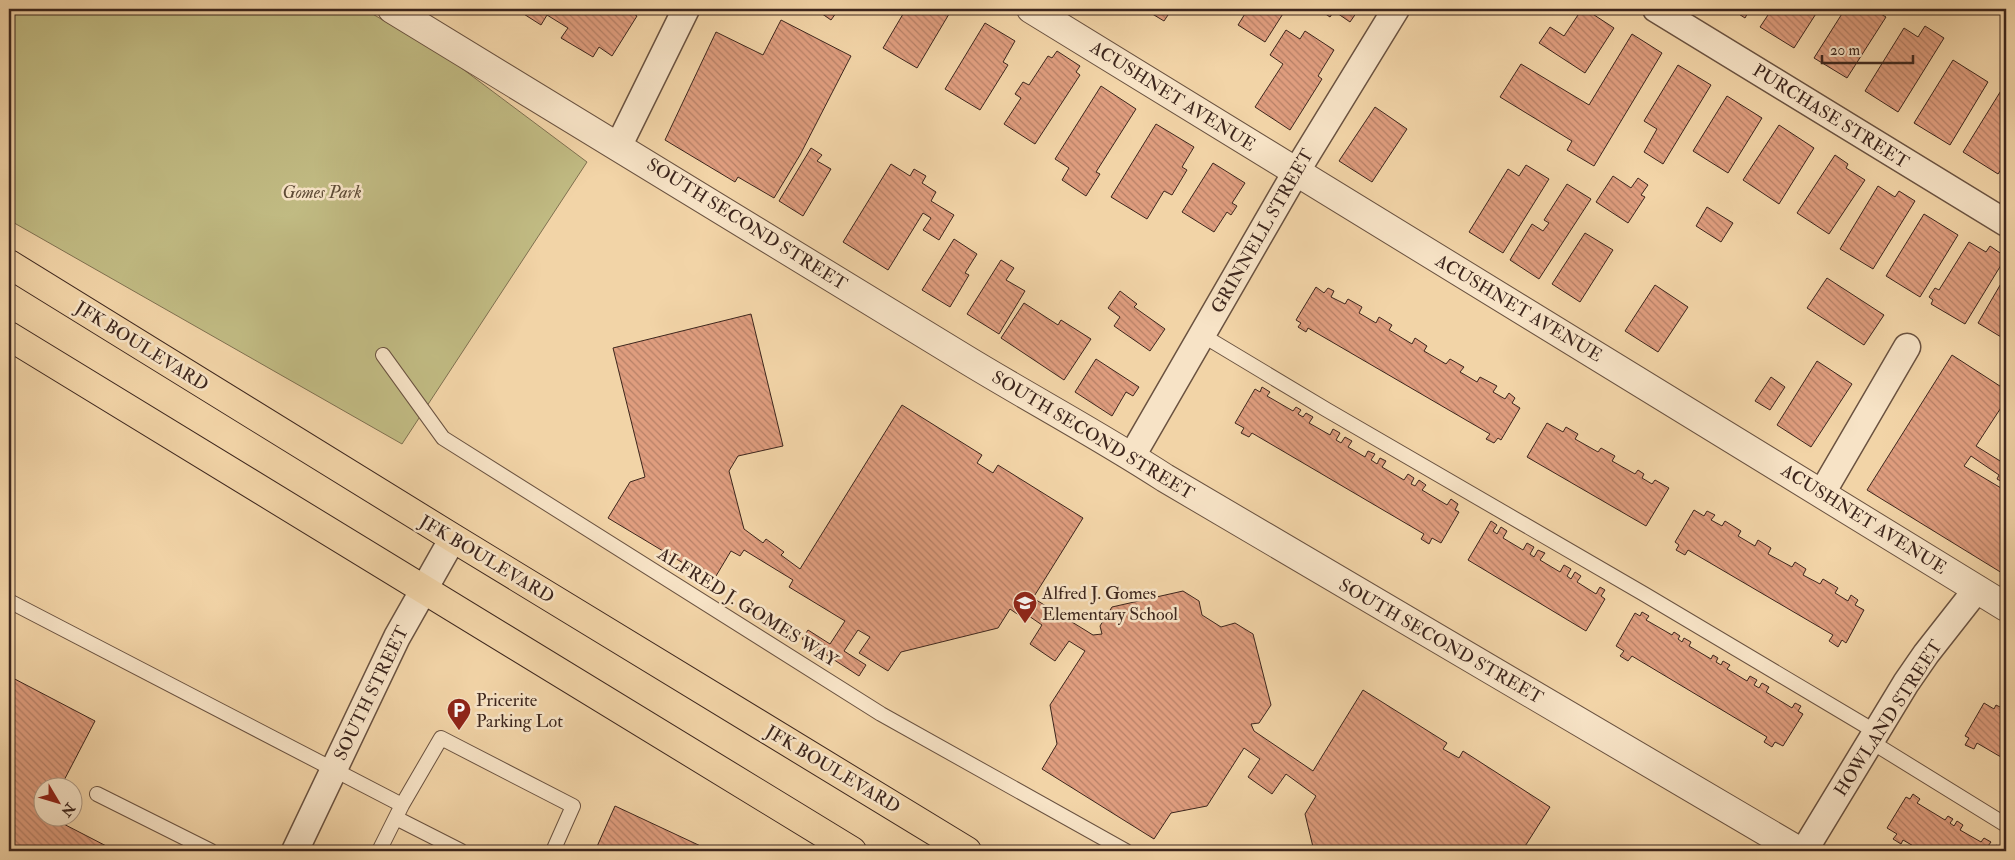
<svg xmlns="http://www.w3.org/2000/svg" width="2015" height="860" font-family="'IM FELL Double Pica',serif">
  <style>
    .green { fill: #c1bb83; stroke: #7f7050 }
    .building { fill: url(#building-back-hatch); stroke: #3d261d }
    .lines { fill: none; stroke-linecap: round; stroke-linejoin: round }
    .service-casing { stroke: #6a5240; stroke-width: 16 }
    .minor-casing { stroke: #6a5240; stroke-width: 29 }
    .tertiary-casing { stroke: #6a5240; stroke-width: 30 }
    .primary-casing { stroke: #3d261d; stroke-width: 30 }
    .service { stroke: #f7e3c6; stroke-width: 14 }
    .minor { stroke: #f7e3c6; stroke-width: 26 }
    .tertiary { stroke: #f7e3c6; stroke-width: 28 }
    .primary { stroke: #f2d4a7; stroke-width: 28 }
    .labels { text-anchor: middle; stroke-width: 5; stroke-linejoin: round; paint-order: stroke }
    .street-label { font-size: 18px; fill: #3d261d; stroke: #f7e3c6 }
    .park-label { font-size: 18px; font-style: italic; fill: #5e4b36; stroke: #f7e3c6 }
    .poi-label { font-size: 18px; fill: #3d261d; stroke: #f7e3c6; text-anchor: start }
  </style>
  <defs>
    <pattern id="building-back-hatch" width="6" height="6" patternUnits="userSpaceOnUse" patternTransform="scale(1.25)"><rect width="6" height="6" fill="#df9d7e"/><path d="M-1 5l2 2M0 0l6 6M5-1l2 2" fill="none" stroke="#b68067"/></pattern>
  </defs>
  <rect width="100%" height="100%" fill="#f2d4a7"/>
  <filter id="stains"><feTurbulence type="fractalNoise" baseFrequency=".004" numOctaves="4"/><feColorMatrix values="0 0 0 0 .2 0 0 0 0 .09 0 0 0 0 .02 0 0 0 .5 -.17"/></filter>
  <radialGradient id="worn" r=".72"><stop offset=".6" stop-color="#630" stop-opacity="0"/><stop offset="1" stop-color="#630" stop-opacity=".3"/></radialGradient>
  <!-- green -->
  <path class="green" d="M9,9H364L448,58L587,162L402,444L9,220Z"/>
  <!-- building -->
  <path class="building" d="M516,9H626L637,16L612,56L599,47L593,57L561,38L568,28L547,15L541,25Z
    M815,9H839L831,20Z
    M906,9H952L917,68L883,48Z
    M1144,9H1172L1164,21Z
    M1248,9H1286L1265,42L1238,25Z
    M1318,9H1359L1350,22L1334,11L1330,17Z
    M1582,9H1585L1614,28L1585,73L1539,43L1550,27L1564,36Z
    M1731,9H1750L1745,18Z
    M1772,9H1819L1794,48L1760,27Z
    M1845,9H1873L1886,17L1847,78L1814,58Z
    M781,20L851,56L800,155L774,198L738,177L735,182L665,140L716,32L763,55Z
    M985,23L1015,41L1003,62L1008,65L980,110L945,89Z
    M1925,26L1944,38L1898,112L1865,91L1904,28L1918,37Z
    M1286,30L1300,39L1305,31L1334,50L1318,76L1322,79L1290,130L1255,107L1283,64L1270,55Z
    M1632,34L1662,53L1594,166L1567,150L1572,141L1500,97L1521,64L1589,105Z
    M1057,51L1080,66L1076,72L1080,75L1035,144L1004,124L1021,98L1015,94L1023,82L1029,85L1048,56L1052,58Z
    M1953,60L1988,82L1950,145L1914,123Z
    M1678,65L1711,85L1663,164L1644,152L1657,129L1644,121Z
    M1101,86L1136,109L1096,172L1100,174L1086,196L1062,180L1069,168L1055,159Z
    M2002,89L2006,91V162L1998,174L1963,152Z
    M1727,96L1762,118L1728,173L1693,151Z
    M1375,107L1407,129L1372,182L1339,161Z
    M1156,124L1194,147L1182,167L1187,170L1172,195L1164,191L1147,219L1111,197Z
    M1779,125L1814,148L1779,204L1743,180Z
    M811,148L822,155L817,161L831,169L803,216L779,201Z
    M1835,155L1848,164L1846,168L1865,180L1829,234L1797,213Z
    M1213,163L1245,183L1232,203L1237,206L1231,215L1227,212L1214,232L1182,212Z
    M891,164L910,176L914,169L926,176L922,183L936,192L931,201L954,215L939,240L923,230L931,218L923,213L888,270L843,242Z
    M1526,165L1549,179L1503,253L1469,232L1508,169L1519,176Z
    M1613,176L1631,188L1638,178L1648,185L1641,195L1645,197L1628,223L1596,202Z
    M1567,184L1591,199L1539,279L1510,260L1532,224L1543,231L1549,223L1544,220Z
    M1878,186L1895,197L1899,191L1915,201L1873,269L1840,249Z
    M1707,207L1733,223L1721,242L1696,226Z
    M1924,214L1958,235L1920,297L1886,276Z
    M1585,233L1613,250L1580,302L1552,284Z
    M954,239L977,254L965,273L969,275L950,307L922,290Z
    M1969,242L1986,252L1990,246L2006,257L1965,324L1931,304L1933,300L1929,297L1935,288L1939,290Z
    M1001,260L1014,268L1006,280L1025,291L999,334L967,314Z
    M2006,275V340L1978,323Z
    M1827,278L1884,315L1864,345L1807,308Z
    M1655,285L1688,307L1658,352L1625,331Z
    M1316,287L1324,293L1328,288L1334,291L1331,297L1345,304L1348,299L1362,307L1359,313L1376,323L1379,317L1392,325L1389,330L1412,344L1415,338L1427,346L1424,351L1446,364L1450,359L1464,367L1460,372L1477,382L1480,377L1497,386L1493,392L1505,399L1509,393L1515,398L1512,403L1520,408L1501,440L1498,438L1494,443L1486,439L1490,434L1308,328L1306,332L1298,327L1301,323L1296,320Z
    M1120,291L1137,304L1134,307L1165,329L1150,351L1114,326L1120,317L1108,308Z
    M1024,303L1058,325L1061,320L1091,339L1064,380L1001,338Z
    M751,314L783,446L738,456L729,471L744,529L763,543L766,539L784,552L781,555L800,569L902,405L982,455L977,463L993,473L998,465L1083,518L1033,598L1093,635L1102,634L1100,626L1112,607L1183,591L1199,601L1202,615L1221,627L1235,623L1253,634L1271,705L1259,723L1251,724L1254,731L1313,771L1363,690L1447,743L1443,749L1459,758L1463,751L1550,807L1522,851H1314L1305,814L1316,796L1286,774L1272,794L1248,777L1260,759L1244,748L1207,806L1171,813L1154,839L1042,769L1057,744L1050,705L1085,651L1069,641L1055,661L1030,644L1042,625L1026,614L1023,618L1010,609L998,628L901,652L888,671L859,653L870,637L858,630L844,651L866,665L859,676L802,639L808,630L830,644L845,621L789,587L793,580L744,550L740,556L731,551L713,581L608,518L630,482L645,477L613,348Z
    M1952,355L2006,390V400L1976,446L2005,464L2006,462V484L1997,479L1999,475L1971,456L1964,466L2006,491V566L2002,573L1867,490Z
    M1096,359L1139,387L1133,396L1126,392L1112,416L1075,392Z
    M1817,361L1852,384L1811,447L1777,425Z
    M1771,377L1785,387L1770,410L1755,401Z
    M1262,387L1270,392L1267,396L1293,411L1296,407L1301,410L1298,414L1303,417L1306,413L1313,417L1309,423L1330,435L1333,429L1340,433L1336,440L1341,443L1345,437L1352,441L1348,447L1365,457L1368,451L1375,454L1371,460L1377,464L1380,458L1386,461L1382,467L1404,480L1408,474L1414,478L1411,484L1415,486L1419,480L1426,485L1422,490L1447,505L1451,499L1458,504L1455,510L1459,512L1441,543L1432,538L1429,544L1421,539L1424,534L1252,433L1249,437L1241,433L1244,428L1235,423L1255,389L1260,392Z
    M1547,423L1563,432L1566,427L1578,434L1575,439L1598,452L1601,448L1615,456L1612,461L1635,474L1638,470L1644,474L1642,478L1652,484L1655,480L1669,488L1646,526L1527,457Z
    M1694,510L1704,516L1707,511L1715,515L1711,520L1722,526L1725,521L1741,531L1738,536L1755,546L1758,540L1771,548L1768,554L1792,567L1795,562L1806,569L1803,575L1820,584L1823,579L1838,588L1835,593L1848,601L1851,595L1858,600L1855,605L1864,610L1846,643L1842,640L1838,647L1829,641L1833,635L1688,550L1685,555L1676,550L1679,545L1675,542Z
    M1491,521L1497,525L1493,531L1497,534L1501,527L1507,531L1503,538L1523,550L1527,543L1534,547L1530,554L1534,557L1538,550L1545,553L1540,560L1560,572L1564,565L1571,569L1567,576L1571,579L1575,572L1581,576L1577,582L1596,594L1600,587L1605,590L1601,596L1605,599L1586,631L1468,560Z
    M1642,612L1649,616L1646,620L1672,635L1674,632L1680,636L1678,639L1682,642L1684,638L1691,642L1689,646L1711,659L1713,655L1718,658L1716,662L1721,665L1723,661L1730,665L1727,669L1747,681L1750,676L1757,680L1754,685L1759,688L1762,683L1769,687L1766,692L1792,708L1795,703L1801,706L1798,711L1803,714L1783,746L1775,742L1772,747L1764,742L1767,737L1632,656L1628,661L1620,656L1624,651L1616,646L1635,613L1640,616Z
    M9,676L95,721L60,788H42V818H52L116,851H9Z
    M1984,703L1994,709L1996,705L2002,708L2000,713L2006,716V760L1977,743L1974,749L1965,745L1969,738L1965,736Z
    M1913,794L1920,799L1917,803L1945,820L1948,816L1953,819L1950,823L1954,826L1957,821L1963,825L1960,830L1981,842L1984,838L1991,842L1988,846L1994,850L1996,845L2002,849L2001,851H1922L1903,840L1901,844L1893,839L1897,834L1887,828L1906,797L1910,799Z
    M615,806L707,849L706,851H595Z"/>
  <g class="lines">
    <defs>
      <path id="service" d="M1202,335L1327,410L1644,594L1876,732
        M383,355L443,438L881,714L1126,851
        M9,601L402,805L379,851
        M1870,741L2006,825
        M97,794L211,851
        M402,805L441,738L573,806L553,851
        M396,818L461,851"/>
      <path id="minor" d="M1656,9L2006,223
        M619,145L686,9
        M1132,456L1296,172L1396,9
        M1822,493L1907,347
        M295,851L397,637L453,538
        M1804,851L1906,683L1926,654L1977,589"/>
      <path id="tertiary" d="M392,9C583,124 773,240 962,357C1029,398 1099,435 1165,478L1799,851
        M1031,9L2006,607"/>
      <path id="primary" d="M9,264L453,538L967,851
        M9,336L852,851"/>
    </defs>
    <!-- service casing -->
    <use href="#service" class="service-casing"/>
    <!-- minor casing -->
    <use href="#minor" class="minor-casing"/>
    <!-- tertiary casing -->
    <use href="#tertiary" class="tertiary-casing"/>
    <!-- primary casing -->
    <use href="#primary" class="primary-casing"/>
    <!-- service -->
    <use href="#service" class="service"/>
    <!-- minor -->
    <use href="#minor" class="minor"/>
    <!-- tertiary -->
    <use href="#tertiary" class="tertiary"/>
    <!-- primary -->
    <use href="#primary" class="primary"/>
  </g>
  <!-- icons -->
  <defs>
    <symbol id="school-pin" viewBox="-11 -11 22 30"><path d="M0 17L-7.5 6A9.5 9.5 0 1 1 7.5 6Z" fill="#8f2418" stroke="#f7e3c6"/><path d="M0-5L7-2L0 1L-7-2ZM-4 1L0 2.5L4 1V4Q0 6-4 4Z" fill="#fff"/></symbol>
    <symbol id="parking-pin" viewBox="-11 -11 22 30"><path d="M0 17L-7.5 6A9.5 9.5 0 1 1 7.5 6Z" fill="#8f2418" stroke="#f7e3c6"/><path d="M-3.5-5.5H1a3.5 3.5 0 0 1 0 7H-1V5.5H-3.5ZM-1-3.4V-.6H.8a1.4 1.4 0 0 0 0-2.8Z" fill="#fff"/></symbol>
  </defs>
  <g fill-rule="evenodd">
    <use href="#school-pin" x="1011" y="589" width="28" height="38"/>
    <use href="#parking-pin" x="445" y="696" width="28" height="38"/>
  </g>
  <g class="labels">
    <!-- street labels -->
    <g class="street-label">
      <text transform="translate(1173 96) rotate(32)" y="6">ACUSHNET AVENUE</text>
      <text transform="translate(1831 116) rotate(32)" y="6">PURCHASE STREET</text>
      <text transform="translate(747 224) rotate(32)" y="6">SOUTH SECOND STREET</text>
      <text transform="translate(1262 231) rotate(-60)" y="6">GRINNELL STREET</text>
      <text transform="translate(1519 308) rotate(31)" y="6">ACUSHNET AVENUE</text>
      <text transform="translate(142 346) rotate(32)" y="6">JFK BOULEVARD</text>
      <text transform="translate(1093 435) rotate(31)" y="6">SOUTH SECOND STREET</text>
      <text transform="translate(1864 519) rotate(32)" y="6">ACUSHNET AVENUE</text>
      <text transform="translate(487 559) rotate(31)" y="6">JFK BOULEVARD</text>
      <text transform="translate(748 607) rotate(32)" y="6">ALFRED J. GOMES WAY</text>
      <text transform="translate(1441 641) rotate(30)" y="6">SOUTH SECOND STREET</text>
      <text transform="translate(371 693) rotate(-64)" y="6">SOUTH STREET</text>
      <text transform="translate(1888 718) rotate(-57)" y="6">HOWLAND STREET</text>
      <text transform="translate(833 769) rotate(31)" y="6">JFK BOULEVARD</text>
    </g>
    <!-- park labels -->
    <g class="park-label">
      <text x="322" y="198">Gomes Park</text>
    </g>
    <!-- poi labels -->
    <g class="poi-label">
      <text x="1042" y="599">Alfred J. Gomes<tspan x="1042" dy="21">Elementary School</tspan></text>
      <text x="476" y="706">Pricerite<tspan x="476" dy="21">Parking Lot</tspan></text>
    </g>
  </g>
  <!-- margin -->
  <rect width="2015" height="860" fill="none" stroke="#f2d4a7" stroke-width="30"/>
  <rect x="10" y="10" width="1995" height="840" fill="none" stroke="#3d261d" stroke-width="2.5"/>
  <rect x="15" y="15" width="1985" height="830" fill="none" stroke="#3d261d"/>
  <!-- north arrow -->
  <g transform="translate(58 802) rotate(128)"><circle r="24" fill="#f7e3c6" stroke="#ad9782"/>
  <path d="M0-4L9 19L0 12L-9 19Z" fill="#8f2418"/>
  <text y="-8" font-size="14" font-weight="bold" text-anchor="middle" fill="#3d261d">N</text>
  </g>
  <!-- scale -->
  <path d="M1822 55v8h91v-8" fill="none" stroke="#3d261d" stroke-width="2.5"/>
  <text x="1830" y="55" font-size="15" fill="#3d261d" stroke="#f7e3c6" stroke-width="4" paint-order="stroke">20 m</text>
  <rect width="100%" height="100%" filter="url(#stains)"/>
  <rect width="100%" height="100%" fill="url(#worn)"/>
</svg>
